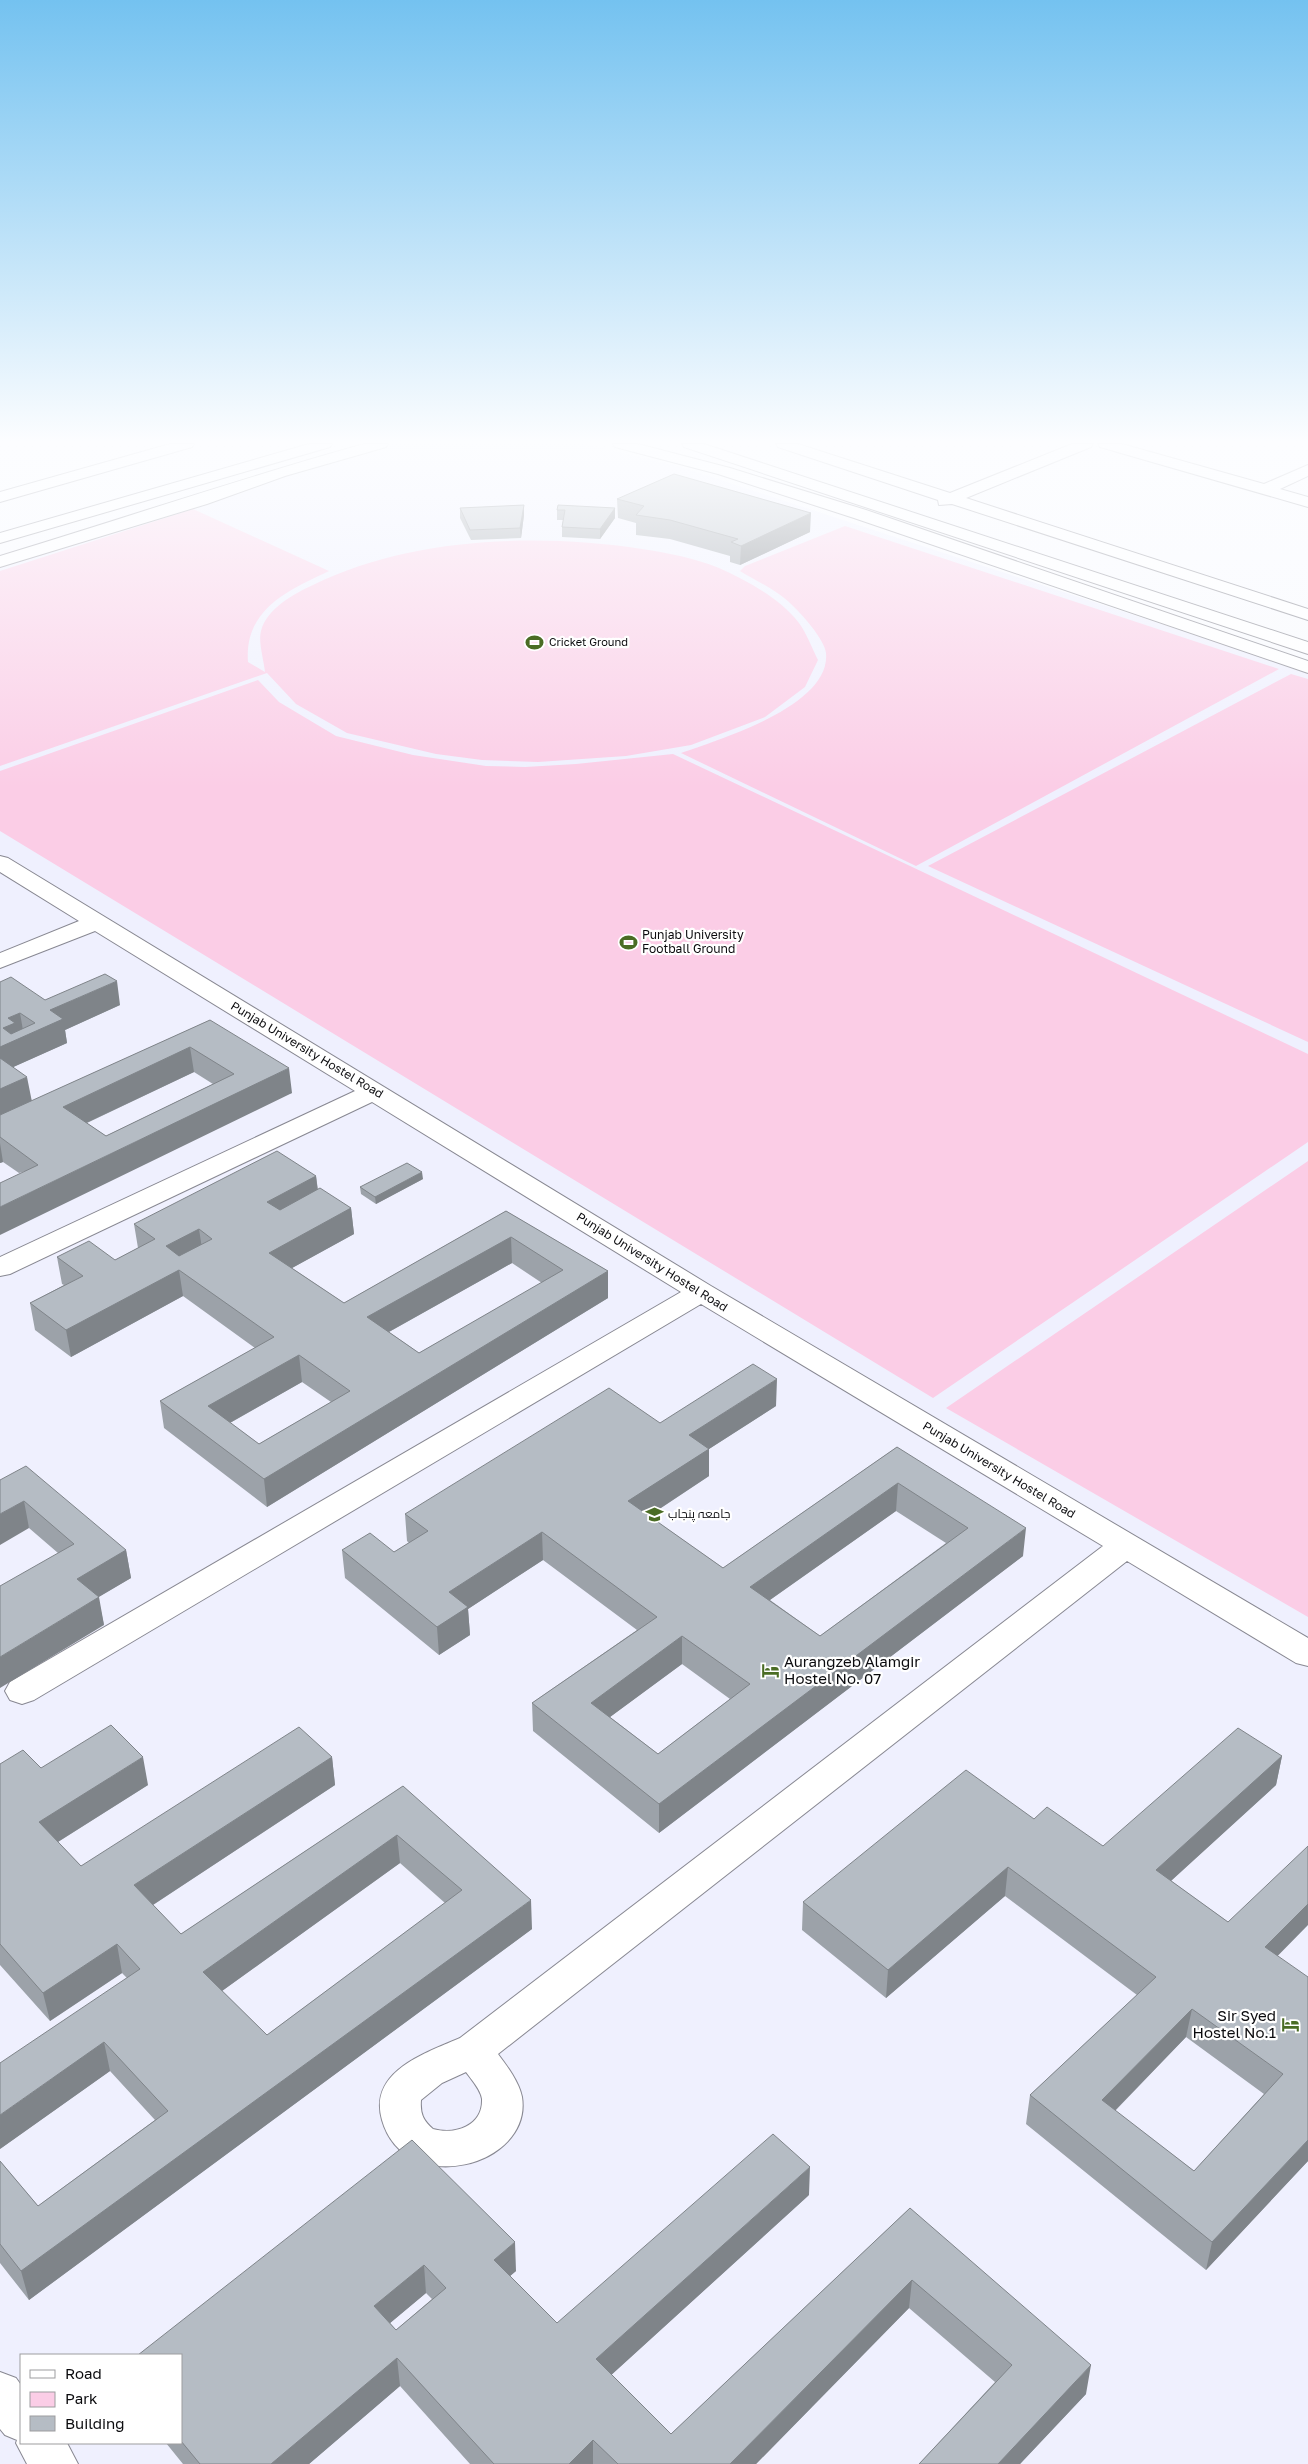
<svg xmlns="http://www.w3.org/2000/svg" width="1308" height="2464" font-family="'Golos Text',Cairo,sans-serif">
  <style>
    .built { fill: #eff0fe; fill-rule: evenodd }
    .green { fill: #fbcde6 }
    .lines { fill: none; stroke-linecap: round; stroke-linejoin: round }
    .minor-casing { stroke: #888892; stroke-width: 2 }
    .major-casing { stroke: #888892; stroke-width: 2 }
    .minor { fill: #fff; fill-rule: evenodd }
    .major { fill: #fff; fill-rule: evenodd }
    .wall { fill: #9ca2a9; fill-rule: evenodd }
    .shaded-wall { fill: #7f8489 }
    .building { fill: #b5bcc4; stroke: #7f8489; fill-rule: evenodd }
    .labels { text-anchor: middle; stroke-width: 4.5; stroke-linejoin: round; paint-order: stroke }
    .far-poi-label { font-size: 11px; fill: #0b0b0e; stroke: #fff; text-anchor: start }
    .poi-label { font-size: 12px; fill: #0b0b0e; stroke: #fff; text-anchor: start }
    .street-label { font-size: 12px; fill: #0b0b0e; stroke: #fff }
    .near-poi-label { font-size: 15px; fill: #0b0b0e; stroke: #fff; text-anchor: start }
  </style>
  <rect width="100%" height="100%" fill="#f9fafe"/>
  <!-- built -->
  <path class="built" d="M372,444H585L681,467L1308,672V2464H0V555ZM21,2355H181V2443H21Z"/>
  <!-- green -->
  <path class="green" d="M193,509L329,571C289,590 244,609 248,662L265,672C264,661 258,642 261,631C267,608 294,594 313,585C410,537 537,533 642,549C668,553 695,558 719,568C746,580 781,599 799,623C807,634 812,648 818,660L805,687L765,717L691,745L626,756L538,762L482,760L436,754L347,733L296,704L267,673L0,766V571Z
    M845,526L1279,669L916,866L681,753C720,739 831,706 826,653C825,640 801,613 791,604C777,590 756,581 740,571L745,566Z
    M1291,674L1308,679V1042L928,866Z
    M258,680L279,702L336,736L413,755L486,766L525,767L576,764L673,754L1308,1054V1142L933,1398L0,831V771Z
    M1308,1161V1617L946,1408Z"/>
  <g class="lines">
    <defs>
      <path id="minor" d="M170,444H194L192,447L0,502V492Z
        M364,444H388L386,447L285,476L207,504L0,567V556C122,519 242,478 364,444Z
        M613,444H638L730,468L866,510L1308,661V673L854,518L718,474L615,447Z
        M776,444H798L950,493L1072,444H1093L1091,447L966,498L1308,609V620L952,504L939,505L938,500L778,447Z
        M1098,444H1122L1264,484L1308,465V476L1280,489L1308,497V507L1100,447Z
        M0,856L8,858L711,1286L1308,1638V1666L1296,1663L1127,1561L498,2054C507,2066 519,2082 522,2097C533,2166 405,2200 382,2120C368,2071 426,2053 460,2038L1103,1546L701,1304L34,1700L22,1704L10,1700L5,1691L10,1682L681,1292L372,1102L10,1274L0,1276V1257L355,1091L95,931L0,968V953L79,921L0,872ZM466,2072C471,2079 481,2090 482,2099C483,2126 455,2135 433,2129C423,2120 420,2114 421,2100L442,2083Z
        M0,2372L16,2378L21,2385V2443H67L78,2464H27L16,2443L17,2440L5,2435L0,2429Z"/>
      <path id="major" d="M309,444H332L330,447L0,543V533Z
        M682,444H704L1308,642V654L684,447Z"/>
    </defs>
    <!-- minor casing -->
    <use href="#minor" class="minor-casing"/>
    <!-- major casing -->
    <use href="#major" class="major-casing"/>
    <!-- minor -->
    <use href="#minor" class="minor"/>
    <!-- major -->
    <use href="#major" class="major"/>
  </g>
  <!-- wall -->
  <path class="wall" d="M617,499L810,532L740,565L730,562V556L670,539L636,535V523L618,518Z
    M524,505V515L521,538L471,540L460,518V508Z
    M615,508V518L600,539L562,537V527L563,520H557V510Z
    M0,982L45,1000L120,1005L65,1030L67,1043L13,1067L32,1101L210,1020L292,1093L19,1173L3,1162L0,1163ZM194,1072L213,1084L106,1136L87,1123Z
    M316,1176L318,1190L351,1208L354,1234L292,1268L344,1303L506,1211L608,1271V1298L267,1507L164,1428L160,1401L255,1348L183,1296L71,1357L35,1330L30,1303L64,1285L62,1284L57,1257L115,1260L138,1248L134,1224ZM512,1263L542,1283L419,1353L389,1332ZM302,1382L331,1402L259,1444L230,1423Z
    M423,1179L376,1204L361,1194L360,1187Z
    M776,1406L709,1449V1476L649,1516L723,1568L897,1447L1023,1556L659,1833L533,1731L532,1703L637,1630L543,1560L468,1609L470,1635L439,1655L345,1578L342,1550L394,1552L409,1543L407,1541L405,1514L660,1423ZM896,1511L946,1543L820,1636L770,1600ZM682,1664L730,1699L658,1754L610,1717Z
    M0,1480L126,1550L131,1578L98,1597L104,1625L58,1553L29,1528Z
    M1282,1756L1276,1785L1171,1881L1228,1922L1278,1956L1308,2161L1206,2270L1026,2124L1030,2095L1137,1995L1005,1896L886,1998L802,1930L803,1902L1034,1819L1103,1846ZM1186,2037L1264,2094L1194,2171L1115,2111Z
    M332,1757L335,1785L153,1905L181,1934L403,1786L532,1929L29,2300L0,2263V2161L38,2206L155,2120L110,2071L0,2149L127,1978L122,1973L50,2021L0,1965V1764L41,1768L148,1785L58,1842L81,1866ZM400,1863L445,1903L267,2035L222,1991Z
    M412,2140L516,2271L510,2276L557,2323L809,2195L611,2375L671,2434L910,2208L1086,2394L1020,2464H919L995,2382L909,2308L756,2464H470L400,2386L309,2464H183L166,2443H181V2355ZM426,2293L432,2299L396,2330L390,2323Z"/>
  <!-- shaded-wall -->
  <path class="shaded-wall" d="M524,505V515L521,538L520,528Z
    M615,508V518L600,539V529Z
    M811,513L810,532L740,565L741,546Z
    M117,981L120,1005L65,1030L67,1043L0,1073V1047L3,1028L8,1018L20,1013L24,1036L50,1010Z
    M190,1047L194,1072L67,1132L63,1107Z
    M289,1068L292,1093L0,1235V1207Z
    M27,1077L32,1102L0,1116V1089Z
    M0,1143L3,1162L0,1163Z
    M422,1172L423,1179L376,1204L375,1197Z
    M316,1176L319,1202L270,1227L267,1202Z
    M351,1208L354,1234L272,1279L269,1253Z
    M199,1229L203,1255L169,1272L166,1246Z
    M511,1237L512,1263L369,1343L367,1317Z
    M179,1270L183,1296L71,1357L66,1330Z
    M608,1271V1298L267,1507L264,1479Z
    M299,1355L302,1382L212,1433L208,1406Z
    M777,1379L776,1406L709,1449V1476L629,1529L628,1501L689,1435Z
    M898,1483L896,1511L750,1614V1587Z
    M24,1501L29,1528L0,1545V1514Z
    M1026,1528L1023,1556L659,1833V1804Z
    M542,1532L543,1560L468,1609L470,1635L439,1655L437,1627L449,1592Z
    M126,1550L131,1578L82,1607L77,1579Z
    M99,1597L104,1625L0,1688V1657Z
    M682,1636V1664L591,1731V1703Z
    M1282,1756L1276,1785L1151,1899L1156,1870Z
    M143,1757L148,1785L45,1850L39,1822Z
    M332,1757L335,1785L139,1914L134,1885Z
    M397,1835L400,1863L208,2001L203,1972Z
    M1008,1867L1005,1896L886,1998L888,1970Z
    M531,1900L532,1929L29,2300L21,2271Z
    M1308,1904V1925L1258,1976L1265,1947Z
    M117,1944L122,1973L50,2021L43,1993Z
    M1192,2009L1186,2037L1097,2129L1102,2100Z
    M104,2042L110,2071L0,2149V2115Z
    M1308,2140V2161L1206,2270L1212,2242Z
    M810,2167L809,2195L597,2388L596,2359Z
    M515,2242L516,2271L496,2288L494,2260Z
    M424,2265L426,2293L377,2334L374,2306Z
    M912,2280L909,2308L756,2464H730Z
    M397,2358L400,2386L309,2464H271Z
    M1091,2365L1086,2394L1020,2464H998Z
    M593,2440V2464H569Z"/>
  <!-- building -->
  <path class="building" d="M674,474L811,513L741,546L731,542L738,539L670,520L636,515L644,506L617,499Z
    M524,505L520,528L470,530L460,508Z
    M558,505L615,508L600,529L562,527L565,510H557Z
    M105,974L117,981L50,1010L63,1019L0,1047V982L11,977L45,1000ZM20,1013L35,1023L11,1034L3,1028L15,1023L8,1018Z
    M210,1020L289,1068L0,1207V1183L38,1165L0,1137V1115ZM190,1047L234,1074L106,1136L63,1107Z
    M0,1058L27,1077L0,1089Z
    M277,1151L316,1176L267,1202L280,1210L320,1188L351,1208L269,1253L344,1303L506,1211L608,1271L264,1479L160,1401L274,1337L179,1270L66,1330L30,1303L83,1276L57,1257L89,1241L115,1260L155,1239L134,1224ZM199,1229L212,1239L179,1256L166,1246ZM511,1237L563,1270L419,1353L367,1317ZM299,1355L350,1391L259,1444L208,1406Z
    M407,1163L422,1172L375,1197L360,1187Z
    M753,1364L777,1379L689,1435L709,1449L628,1501L723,1568L897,1447L1026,1528L659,1804L532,1703L657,1617L542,1532L449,1592L468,1607L437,1627L342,1550L370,1533L394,1552L428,1531L405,1514L609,1388L660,1423ZM898,1483L968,1528L820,1636L750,1587ZM682,1636L750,1684L658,1754L591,1703Z
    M26,1466L126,1550L77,1579L99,1597L0,1657V1586L74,1544L24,1501L0,1514V1480Z
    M111,1725L143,1757L39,1822L81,1866L299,1727L332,1757L134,1885L181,1934L403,1786L531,1900L21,2271L0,2244V2161L38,2206L168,2111L104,2042L0,2115V2063L140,1969L117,1944L43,1993L0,1944V1764L23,1750L41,1768ZM397,1835L462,1890L267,2035L203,1972Z
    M1238,1728L1282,1756L1156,1870L1228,1922L1308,1846V1904L1265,1947L1308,1977V2140L1212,2242L1030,2095L1156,1977L1008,1867L888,1970L803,1902L966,1770L1034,1819L1047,1807L1103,1846ZM1192,2009L1283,2074L1194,2171L1102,2100Z
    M773,2134L810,2167L596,2359L671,2434L910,2208L1091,2365L998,2464H919L1012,2365L912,2280L730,2464H618L593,2440L569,2464H494L397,2358L271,2464H200L181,2441V2355H138L412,2140L515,2242L494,2260L557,2323ZM424,2265L446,2288L396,2330L374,2306Z"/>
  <!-- sky -->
  <linearGradient id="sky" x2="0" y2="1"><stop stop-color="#74c2f0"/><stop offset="0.56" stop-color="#fcfdff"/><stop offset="1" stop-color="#fcfdff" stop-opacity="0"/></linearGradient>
  <rect width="1308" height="788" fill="url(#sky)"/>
  <!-- icons -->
  <defs>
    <symbol id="stadium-bare" viewBox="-9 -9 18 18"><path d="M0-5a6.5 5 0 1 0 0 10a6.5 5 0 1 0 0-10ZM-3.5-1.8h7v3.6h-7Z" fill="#4a6c24" stroke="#fff" stroke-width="2.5" paint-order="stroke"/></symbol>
    <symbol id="university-bare" viewBox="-9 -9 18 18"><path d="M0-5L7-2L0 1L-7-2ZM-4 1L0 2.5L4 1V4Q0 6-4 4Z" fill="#4a6c24" stroke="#fff" stroke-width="2.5" paint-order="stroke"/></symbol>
    <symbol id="hotel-bare" viewBox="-9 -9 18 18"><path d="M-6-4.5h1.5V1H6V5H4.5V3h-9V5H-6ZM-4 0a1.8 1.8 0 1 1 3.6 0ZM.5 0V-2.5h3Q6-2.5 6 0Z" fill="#4a6c24" stroke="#fff" stroke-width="2.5" paint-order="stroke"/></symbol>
  </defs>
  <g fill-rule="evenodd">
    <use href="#stadium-bare" x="522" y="630" width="25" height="25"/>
    <use href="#stadium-bare" x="616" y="930" width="25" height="25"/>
    <use href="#university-bare" x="642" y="1502" width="25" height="25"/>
    <use href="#hotel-bare" x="758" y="1658" width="25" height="25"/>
    <use href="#hotel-bare" x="1278" y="2012" width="25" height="25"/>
  </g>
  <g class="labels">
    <!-- far-poi labels -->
    <g class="far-poi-label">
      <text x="549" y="646">Cricket Ground</text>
    </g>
    <!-- poi labels -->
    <g class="poi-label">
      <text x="642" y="939">Punjab University<tspan x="642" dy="14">Football Ground</tspan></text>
      <text x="668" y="1518">جامعہ پنجاب</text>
    </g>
    <!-- street labels -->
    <g class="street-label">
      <text transform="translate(307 1050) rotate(31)" y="4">Punjab University Hostel Road</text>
      <text transform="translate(652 1262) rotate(32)" y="4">Punjab University Hostel Road</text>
      <text transform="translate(999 1470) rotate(31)" y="4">Punjab University Hostel Road</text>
    </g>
    <!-- near-poi labels -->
    <g class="near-poi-label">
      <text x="784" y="1667">Aurangzeb Alamgir<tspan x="784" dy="17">Hostel No. 07</tspan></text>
      <text x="1276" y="2021" text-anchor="end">Sir Syed<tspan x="1276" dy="17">Hostel No.1</tspan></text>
    </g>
  </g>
  <!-- legend -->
  <rect x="20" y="2354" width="162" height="90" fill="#ffffff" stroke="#9d9d9f"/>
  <rect x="30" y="2370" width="25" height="8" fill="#ffffff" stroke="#9d9d9f"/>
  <text x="65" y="2379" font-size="15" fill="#0b0b0e">Road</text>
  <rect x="30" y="2392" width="25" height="15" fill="#fbcde6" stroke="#9d9d9f"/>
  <text x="65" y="2404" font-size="15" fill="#0b0b0e">Park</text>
  <rect x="30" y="2416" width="25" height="15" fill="#b5bcc4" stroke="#9d9d9f"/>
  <text x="65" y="2429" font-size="15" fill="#0b0b0e">Building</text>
</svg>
